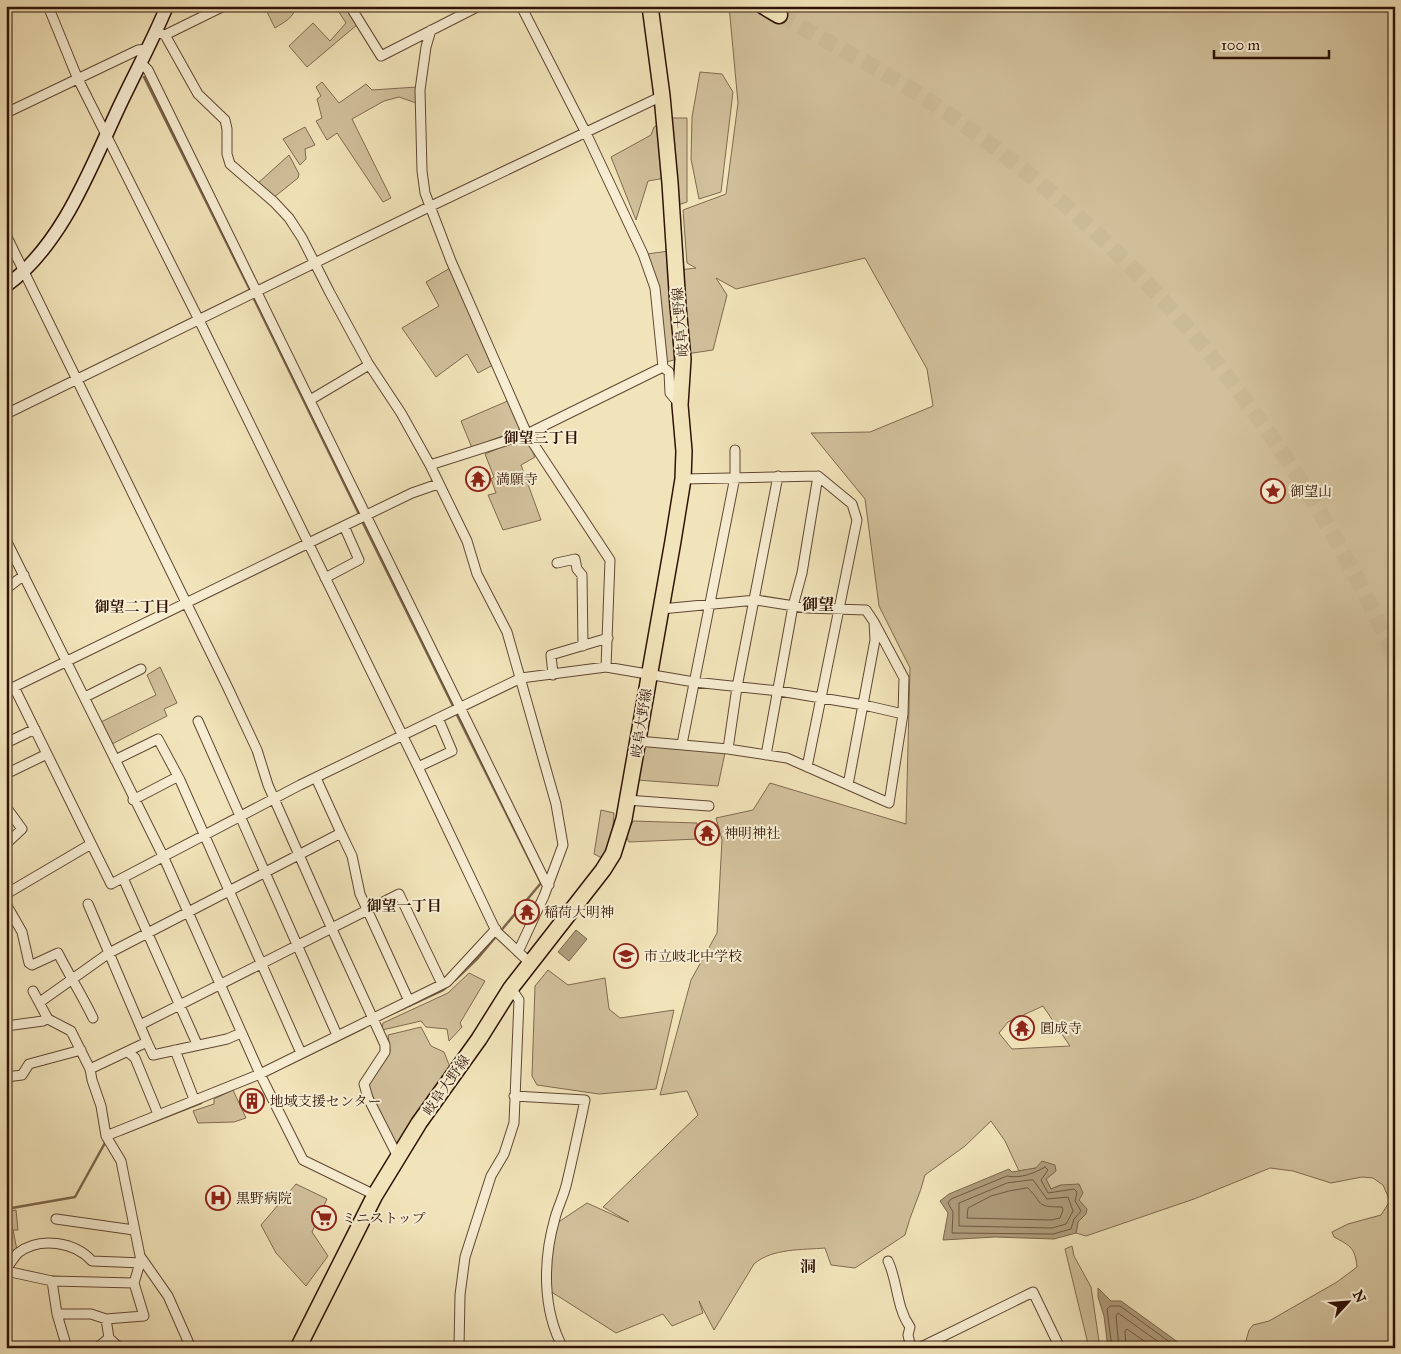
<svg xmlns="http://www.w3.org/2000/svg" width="1401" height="1354" font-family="'IM FELL Great Primer','Noto Serif JP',serif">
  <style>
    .green { fill: #d1c09b; stroke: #806a50; fill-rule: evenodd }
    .water { fill: #af9d7c; stroke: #7b664c }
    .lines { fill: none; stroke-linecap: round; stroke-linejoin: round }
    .shore { stroke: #6e5840; stroke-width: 1 }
    .stream { stroke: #7b664c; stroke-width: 2.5 }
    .highway-tunnel { stroke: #cbba96; stroke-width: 16; stroke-dasharray: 16 8; stroke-linecap: butt }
    .street-casing { stroke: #5f4732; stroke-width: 11 }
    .secondary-casing { stroke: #2e1305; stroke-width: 15 }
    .primary-casing { stroke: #2e1305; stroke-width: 18 }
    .highway-casing { stroke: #2e1305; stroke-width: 19 }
    .street { stroke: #f7edd2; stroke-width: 9 }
    .secondary { stroke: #f7edd2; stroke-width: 12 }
    .primary { stroke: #f2e4ba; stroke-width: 15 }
    .highway { stroke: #f2e4ba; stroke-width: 16 }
    .labels { text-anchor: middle; stroke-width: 4; stroke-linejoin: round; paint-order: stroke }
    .street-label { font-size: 14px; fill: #2e1305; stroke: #f7edd2 }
    .poi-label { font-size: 14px; fill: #2e1305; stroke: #f7edd2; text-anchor: start }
    .neighbourhood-label { font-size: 15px; font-weight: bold; fill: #2e1305; stroke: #f7edd2 }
    .quarter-label { font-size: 16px; font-weight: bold; fill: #2e1305; stroke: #f7edd2 }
  </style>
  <rect width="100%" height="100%" fill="#f2e4ba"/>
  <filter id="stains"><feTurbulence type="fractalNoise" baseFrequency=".004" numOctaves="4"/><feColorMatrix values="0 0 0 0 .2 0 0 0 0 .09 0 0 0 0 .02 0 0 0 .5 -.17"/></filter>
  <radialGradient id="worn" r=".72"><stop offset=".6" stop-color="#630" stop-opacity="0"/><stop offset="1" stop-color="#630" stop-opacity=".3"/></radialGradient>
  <!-- green -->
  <path class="green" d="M264,6H296C294,18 284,22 275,28Z
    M335,6H345L358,24L307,67L289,46L313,23L330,41L346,23Z
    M729,6H1395V1348H1244L1249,1330L1253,1325L1269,1321L1337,1282L1357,1267C1355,1248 1351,1246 1334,1237L1332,1232L1348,1224L1381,1215L1390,1201L1383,1185L1373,1178L1362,1177L1331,1183L1293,1171L1270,1168L1194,1199L1086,1236L1076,1233L1078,1222L1086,1214L1061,1185L1051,1189L1046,1179L1056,1171L1036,1168L1019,1171L1005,1141L991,1121L965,1146L925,1175C920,1196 910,1214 905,1235L855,1268L831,1265L825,1248C803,1250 772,1248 754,1264L714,1330L699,1301L703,1313L672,1326L663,1314L616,1333L550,1291L549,1274L554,1225L587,1203L629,1222L603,1207L698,1115L687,1091L660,1095L691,980L717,933L722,840L716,818L753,810L770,783L906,824L910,668L879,606L865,499L811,433L870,432L933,406L927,369L865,258L736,289L716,278L727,295L713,350L686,354L679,270L696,268L687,263L683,210L726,194L738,103ZM1043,1006L1070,1046L1012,1049L999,1033L1008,1022Z
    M700,72L722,74L733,92L721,192L699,199L691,159L692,117Z
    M322,82L339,103L366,84L372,90L417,87L419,104L399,97L384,101L352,119L391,198L383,202L337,133L327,140L316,121L322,118L317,99L321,96L316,87Z
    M671,118H687V202L678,205Z
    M660,123L665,178L648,181L636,220L611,157L651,135L654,127Z
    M305,127L315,145L305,149L306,159L300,165L283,139Z
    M289,155L299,174L298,178L273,198L257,184Z
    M669,251L674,360L666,362L647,254Z
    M452,267L493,365L478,373L467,354L436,377L402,328L439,306L426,282Z
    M510,400L522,428L472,448L461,421Z
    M521,439L528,441L535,457L521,465L541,520L503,530L488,495L496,493L491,479L494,477L485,454Z
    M160,667L177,703L164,709L167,716L110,745L101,722L156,695L147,675Z
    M644,743L725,753L718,786L637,780Z
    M601,810L614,813L612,841L602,858L594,854Z
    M633,821L697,823L698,839L629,842L626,836Z
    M548,970L568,985L605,978L609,1009L620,1018L674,1010L656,1089L599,1094L537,1085L532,1076L535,986Z
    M469,973L485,981L460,1023L462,1027L449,1041L447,1029L426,1027L421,1021L382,1030L383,1023L448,993Z
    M421,1027L431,1046L444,1052L450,1067L397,1148L367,1084L390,1051L388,1035Z
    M233,1090L246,1118L234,1122L198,1123L193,1111L214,1104V1099Z
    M296,1184L327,1199L312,1232L328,1256L306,1286L276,1253L261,1225Z
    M16,1210L18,1230H13L17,1250L12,1256L6,1257V1212Z
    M1072,1246L1074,1256L1091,1287L1100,1348H1089L1065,1249Z"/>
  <!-- water -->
  <path class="water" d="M576,930L587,939L569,961L558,952Z
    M1042,1161L1055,1165L1056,1171L1046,1179L1051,1189L1061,1185L1079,1184L1083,1193L1079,1200L1087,1209L1086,1214L1078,1222L1076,1233L1054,1239L995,1237L943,1240L948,1213L940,1201L949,1194L1009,1169L1012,1172L1036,1168Z
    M1098,1288L1111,1301H1121L1186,1348H1108L1104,1316L1098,1297Z"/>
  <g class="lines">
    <!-- shore -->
    <path class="shore" d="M1045,1167L1048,1170L1041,1180L1048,1193L1074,1189L1077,1192L1075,1201L1081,1211L1074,1219L1071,1229L1053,1234L952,1233L953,1212L948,1203L951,1199L1007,1176C1020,1179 1035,1173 1045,1167Z
      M1033,1180L1047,1199L1068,1197L1073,1211L1066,1224L1052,1228L959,1226V1203L1007,1183Z
      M1028,1188C1044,1204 1035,1207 1062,1207L1063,1210L1060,1218L1051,1220L967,1218L968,1208L991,1196L1009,1191Z
      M1112,1348L1107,1309L1110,1306H1120L1178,1348
      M1119,1348L1116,1316L1118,1313L1167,1348
      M1126,1348L1125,1331L1127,1329L1154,1348"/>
    <!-- stream -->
    <path class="stream" d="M144,77L250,290
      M254,299L359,514
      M363,523L454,708
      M455,980L478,958L541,883L456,713
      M387,1016L443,990L449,985
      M288,1065L364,1028
      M122,1134L201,1103
      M6,1209L75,1197L106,1141"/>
    <!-- highway-tunnel -->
    <path class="highway-tunnel" d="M779,15C828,42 879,68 926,99C1138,239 1290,425 1395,657"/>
    <defs>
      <path id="street" d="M48,6L77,77L199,320L418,767L496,931L530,963
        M350,6L381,56L479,6
        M521,6L586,133L643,254L655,288L663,367
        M431,30L426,47L420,90L422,171L425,193L451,261L527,434L610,560L606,667
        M156,32L165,35L198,94L225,120L227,129V154L230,164L274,202L289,218L302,238L330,293L368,363L401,413L430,465L467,541L477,574L507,632L556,804L563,845L544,896L518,952
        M165,35L224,6
        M140,62L148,70L546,883L549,885
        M6,113L138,50L146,49
        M6,235L227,686L257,750L268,785L331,927L385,1045V1052L364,1084L368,1098L398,1157
        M310,400L369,365
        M6,414L429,207L662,96
        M430,465L527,434L663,367L669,372L670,393L680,405
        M683,479L818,476L802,573L793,606L766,755
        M438,484L412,493L319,538L14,687L111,884L300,785L521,678L606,667L694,682L779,691L864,705L903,714
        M6,540L164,858L260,1074L303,1160L375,1195
        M557,563L575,559L577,569L582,575L583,646
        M325,578L359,560L344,526
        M6,589L24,575
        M661,609L756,600L807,608L866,610L874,622L875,640L848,785
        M553,675L551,655L608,638
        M85,697L141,669
        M198,721L337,1035
        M638,741L728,749L787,758L889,803L903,714L904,678L874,622
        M6,743L35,729
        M682,744L735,477V450
        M728,749L737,687L778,476
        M115,760L158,739L180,780L301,1053
        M418,767L452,751L438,718
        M807,767L857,520L852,504L818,476
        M10,772L47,754
        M316,778L341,833
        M133,800L177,777
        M627,800L709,806
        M6,807L22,829L6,844
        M123,878L197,1044
        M6,894L91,844
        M6,904L22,932L29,963L32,965L58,953C69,975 82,995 93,1018
        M33,991L48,1019L71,1031L90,1069
        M40,1002L109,953L88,904
        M140,1025L399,894L442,984
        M6,1026L43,1021L47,1017
        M147,1042L153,1055L227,1039L241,1033
        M175,1050L194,1099
        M128,1052L135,1058L158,1114
        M6,1077L22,1075L29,1064L81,1050
        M514,1096L585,1100C579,1128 573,1157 566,1186C563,1197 558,1207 555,1218C543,1260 542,1309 563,1348
        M106,1136L260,1074L447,982L496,929
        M56,1219L134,1230
        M888,1261C898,1282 896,1307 910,1327L908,1335L911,1348
        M6,1269C10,1264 14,1257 18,1253C40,1236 75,1242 92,1261L143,1263
        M6,1271L52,1281L134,1283
        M52,1281L57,1314L67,1348
        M57,1314H91L106,1319L144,1316L134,1283L140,1263
        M106,1319L109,1338L120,1348
        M97,1348L109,1338
        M191,1348L168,1296L140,1256L121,1161L106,1136L101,1106L92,1080L90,1069L147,1042L109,953L341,833L352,856L360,894L409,1001
        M459,1348L460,1295L465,1257L491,1176L504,1154L514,1123L519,1000L511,988
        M919,1348L1033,1292L1060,1348"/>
      <path id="secondary" d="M6,286C63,244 90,169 119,107C135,73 153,40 167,6"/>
      <path id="primary" d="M298,1348L375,1195L419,1123L479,1039L511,988L603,870L613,854L624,819L673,541L683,479L684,451L680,405L683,359L678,306L670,183L662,96L650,6"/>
      <path id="highway" d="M764,6L779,15"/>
    </defs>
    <!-- street casing -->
    <use href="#street" class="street-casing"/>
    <!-- secondary casing -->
    <use href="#secondary" class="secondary-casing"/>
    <!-- primary casing -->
    <use href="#primary" class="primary-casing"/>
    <!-- highway casing -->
    <use href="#highway" class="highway-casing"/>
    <!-- street -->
    <use href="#street" class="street"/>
    <!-- secondary -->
    <use href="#secondary" class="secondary"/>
    <!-- primary -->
    <use href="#primary" class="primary"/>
    <!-- highway -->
    <use href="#highway" class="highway"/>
  </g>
  <!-- icons -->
  <defs>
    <symbol id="temple-ring" viewBox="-11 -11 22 22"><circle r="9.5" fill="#f7edd2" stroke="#8f2418" stroke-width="1.5"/><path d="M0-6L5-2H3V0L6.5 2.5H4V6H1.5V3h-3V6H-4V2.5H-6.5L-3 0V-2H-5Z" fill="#8f2418"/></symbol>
    <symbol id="sight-ring" viewBox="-11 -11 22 22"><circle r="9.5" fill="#f7edd2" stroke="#8f2418" stroke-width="1.5"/><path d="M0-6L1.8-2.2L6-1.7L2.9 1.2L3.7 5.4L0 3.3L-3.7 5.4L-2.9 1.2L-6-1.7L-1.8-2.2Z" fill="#8f2418"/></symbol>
    <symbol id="school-ring" viewBox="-11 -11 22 22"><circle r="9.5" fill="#f7edd2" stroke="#8f2418" stroke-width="1.5"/><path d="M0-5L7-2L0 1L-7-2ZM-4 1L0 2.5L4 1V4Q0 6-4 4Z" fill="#8f2418"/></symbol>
    <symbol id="building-ring" viewBox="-11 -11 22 22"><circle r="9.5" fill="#f7edd2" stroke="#8f2418" stroke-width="1.5"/><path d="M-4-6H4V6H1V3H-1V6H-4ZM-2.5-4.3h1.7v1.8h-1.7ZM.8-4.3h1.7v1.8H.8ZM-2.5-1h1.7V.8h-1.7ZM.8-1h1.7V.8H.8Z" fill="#8f2418"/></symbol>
    <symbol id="hospital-ring" viewBox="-11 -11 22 22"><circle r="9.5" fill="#f7edd2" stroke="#8f2418" stroke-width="1.5"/><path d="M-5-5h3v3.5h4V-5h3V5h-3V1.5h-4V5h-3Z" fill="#8f2418"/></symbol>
    <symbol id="supermarket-ring" viewBox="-11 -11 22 22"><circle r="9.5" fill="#f7edd2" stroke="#8f2418" stroke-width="1.5"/><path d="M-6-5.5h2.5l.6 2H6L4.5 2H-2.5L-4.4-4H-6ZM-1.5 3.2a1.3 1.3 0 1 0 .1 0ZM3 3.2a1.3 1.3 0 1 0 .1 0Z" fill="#8f2418"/></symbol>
  </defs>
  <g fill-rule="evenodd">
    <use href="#temple-ring" x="464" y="465" width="28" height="28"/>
    <use href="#sight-ring" x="1259" y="477" width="28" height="28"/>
    <use href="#temple-ring" x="693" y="819" width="28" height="28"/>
    <use href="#temple-ring" x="513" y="898" width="28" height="28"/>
    <use href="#school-ring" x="612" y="942" width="28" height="28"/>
    <use href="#temple-ring" x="1008" y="1014" width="28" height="28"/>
    <use href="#building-ring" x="238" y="1087" width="28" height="28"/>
    <use href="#hospital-ring" x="204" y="1184" width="28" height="28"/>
    <use href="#supermarket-ring" x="310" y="1204" width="28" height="28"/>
  </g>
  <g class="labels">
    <!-- street labels -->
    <g class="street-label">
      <text transform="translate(680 322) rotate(-95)" y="5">岐阜大野線</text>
      <text transform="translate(641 723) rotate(-81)" y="5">岐阜大野線</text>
      <text transform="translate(446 1085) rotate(-55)" y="5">岐阜大野線</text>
    </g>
    <!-- poi labels -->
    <g class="poi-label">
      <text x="496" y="484">満願寺</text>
      <text x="1290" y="496">御望山</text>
      <text x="724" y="838">神明神社</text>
      <text x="544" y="917">稲荷大明神</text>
      <text x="644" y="961">市立岐北中学校</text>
      <text x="1040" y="1033">圓成寺</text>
      <text x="270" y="1106">地域支援センター</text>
      <text x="236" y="1203">黒野病院</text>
      <text x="342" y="1223">ミニストップ</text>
    </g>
    <!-- neighbourhood labels -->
    <g class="neighbourhood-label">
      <text x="541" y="443">御望三丁目</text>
      <text x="132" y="612">御望二丁目</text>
      <text x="404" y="911">御望一丁目</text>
    </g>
    <!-- quarter labels -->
    <g class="quarter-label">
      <text x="818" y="610">御望</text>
      <text x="808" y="1272">洞</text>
    </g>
  </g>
  <!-- margin -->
  <rect width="1401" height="1354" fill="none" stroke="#f2e4ba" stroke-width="25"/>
  <rect x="8" y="8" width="1386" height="1339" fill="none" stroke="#2e1305" stroke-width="2.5"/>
  <rect x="12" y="12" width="1376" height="1329" fill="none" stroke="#2e1305"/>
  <!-- north arrow -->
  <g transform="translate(1348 1302) rotate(64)" stroke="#f7edd2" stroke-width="4" paint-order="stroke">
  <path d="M0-4L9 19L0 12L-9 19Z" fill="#2e1305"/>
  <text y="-8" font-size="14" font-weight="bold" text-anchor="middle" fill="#2e1305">N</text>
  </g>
  <!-- scale -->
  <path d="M1214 50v8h115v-8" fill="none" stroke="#2e1305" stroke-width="2.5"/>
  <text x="1221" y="50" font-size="15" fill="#2e1305" stroke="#f7edd2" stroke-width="4" paint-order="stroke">100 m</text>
  <rect width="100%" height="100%" filter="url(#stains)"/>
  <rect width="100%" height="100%" fill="url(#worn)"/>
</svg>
